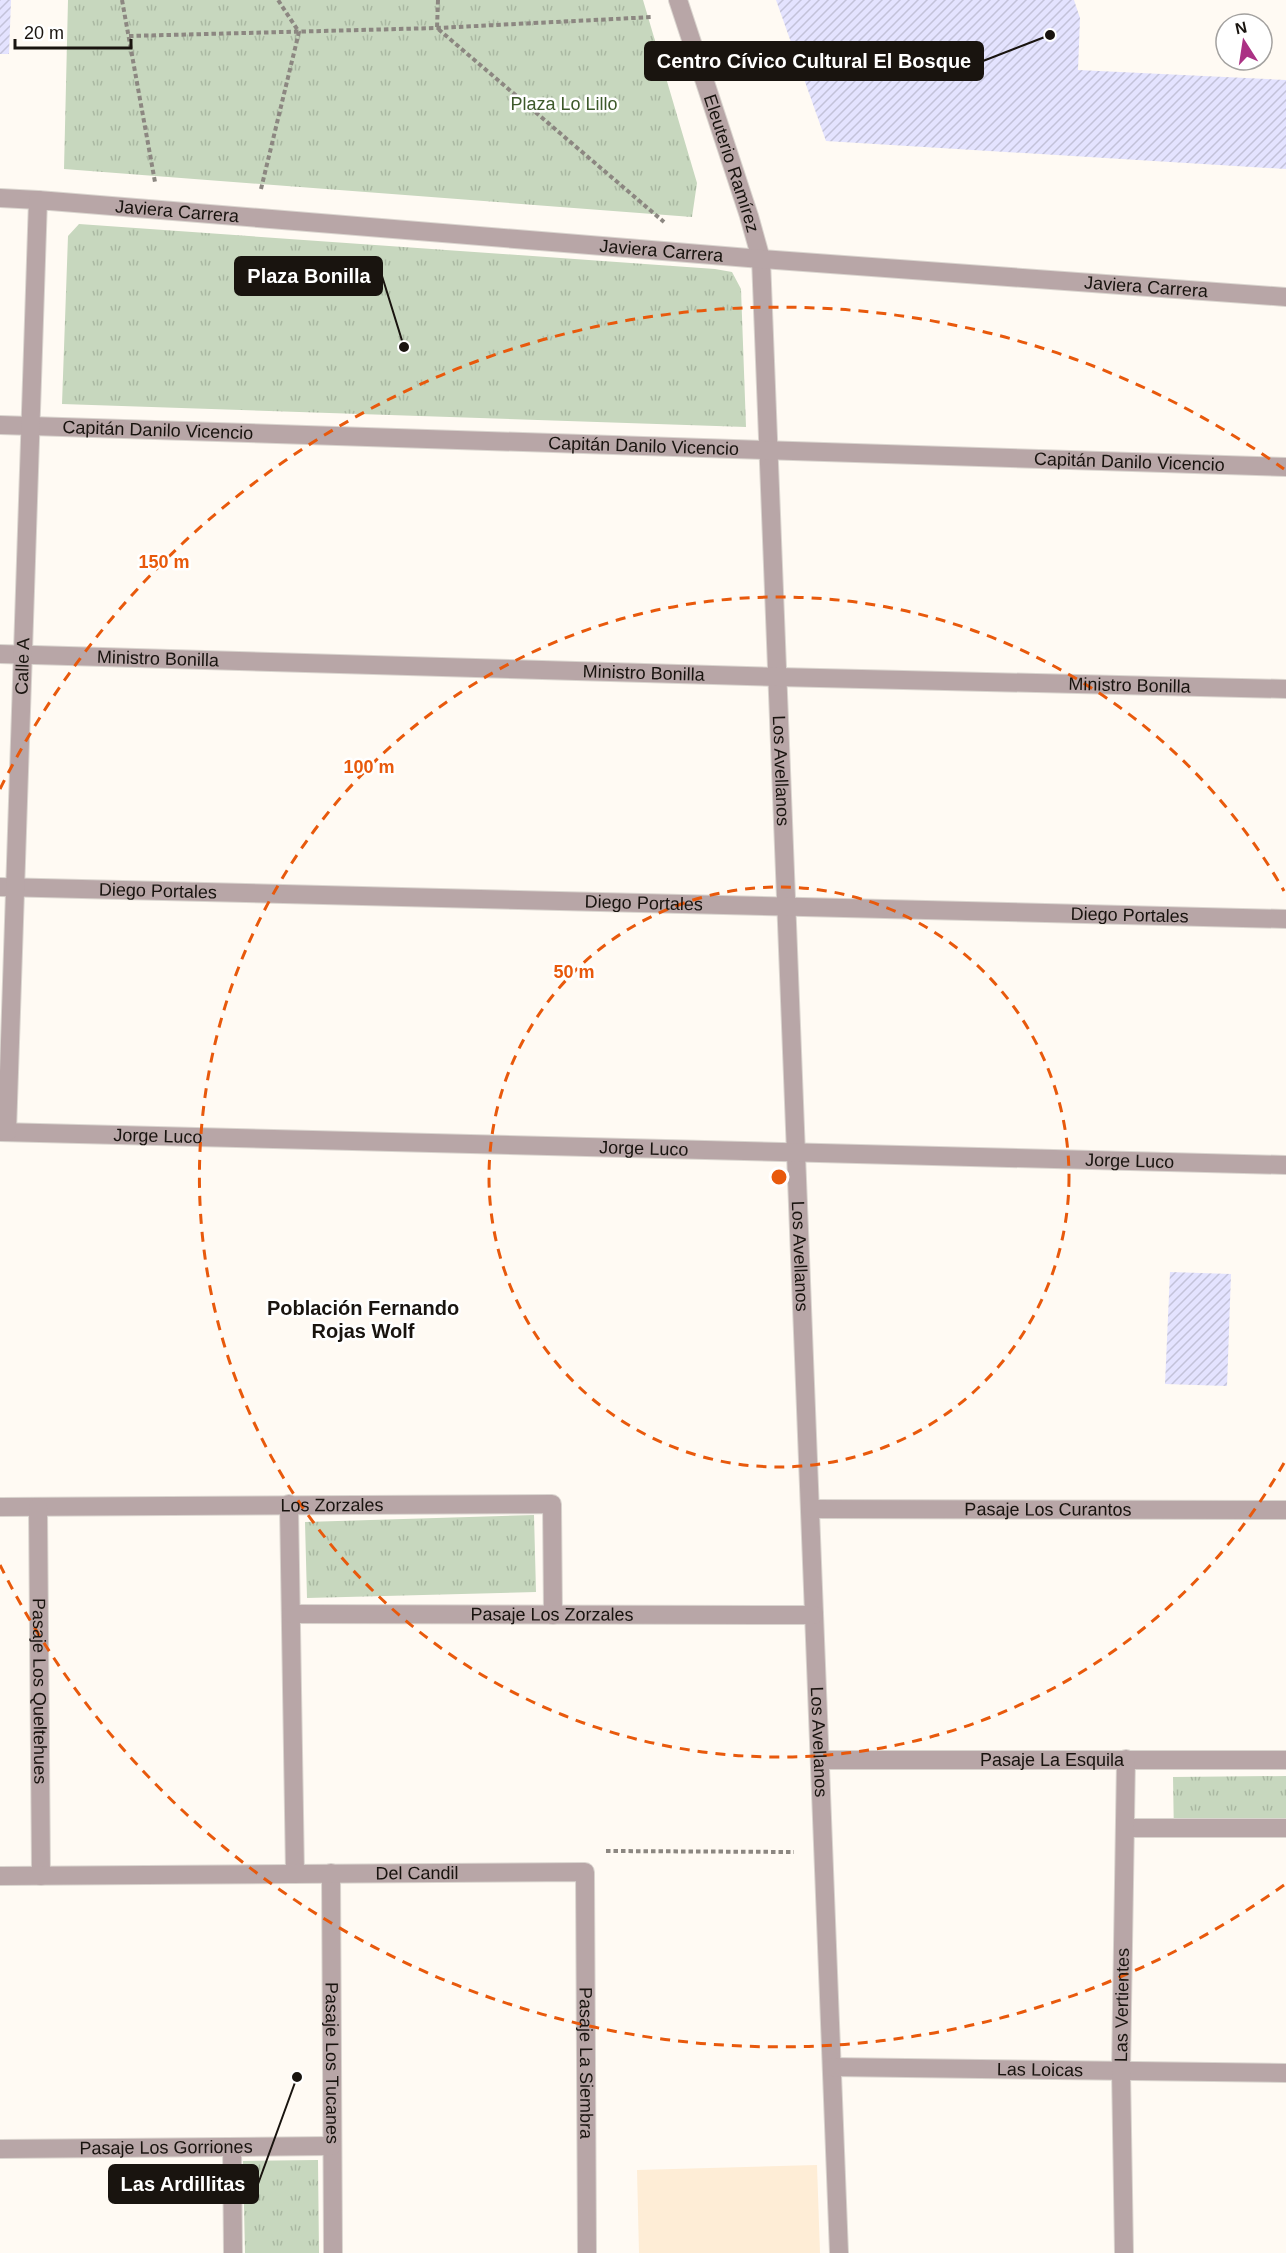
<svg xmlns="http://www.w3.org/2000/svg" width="1286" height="2253" font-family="Arial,sans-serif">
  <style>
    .built { fill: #feedd6 }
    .grass { fill: url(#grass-tufts) }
    .building { fill: url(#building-hatch) }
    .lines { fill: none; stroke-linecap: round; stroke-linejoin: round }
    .lane-casing { stroke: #dad5cf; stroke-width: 20 }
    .street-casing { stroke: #dad5cf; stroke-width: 20 }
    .path { stroke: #8c8781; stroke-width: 4; stroke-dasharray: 4.5 3; stroke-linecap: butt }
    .lane { stroke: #b8a6a7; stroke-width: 18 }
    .street { stroke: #b8a6a7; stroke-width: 18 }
    .ring { fill: none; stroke: #e8590c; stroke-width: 3; stroke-dasharray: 10 8 }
    .labels { text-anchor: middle; stroke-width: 5; stroke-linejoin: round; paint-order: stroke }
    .park-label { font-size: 18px; fill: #3d592b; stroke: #fff }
    .street-label { font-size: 18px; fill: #19140f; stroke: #fff }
    .neighbourhood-label { font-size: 20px; font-weight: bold; fill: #19140f; stroke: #fff }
    .centre { fill: #e8590c; stroke: #fff; stroke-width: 3 }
    .ring-label { font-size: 18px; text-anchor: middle; font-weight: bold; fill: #e8590c; stroke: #fff; stroke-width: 5; stroke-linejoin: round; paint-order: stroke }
    .leader { fill: none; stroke: #19140f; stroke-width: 2 }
    .callout-dot { fill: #19140f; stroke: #fff; stroke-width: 2 }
    .callout { fill: #19140f; stroke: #19140f; stroke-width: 2 }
    .callout-label { font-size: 20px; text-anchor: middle; font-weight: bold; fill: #fff }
  </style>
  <defs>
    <pattern id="grass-tufts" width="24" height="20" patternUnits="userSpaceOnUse" patternTransform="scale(1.5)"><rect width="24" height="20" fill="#c7d7be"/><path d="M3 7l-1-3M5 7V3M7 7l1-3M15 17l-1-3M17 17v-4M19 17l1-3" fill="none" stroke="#aab8a2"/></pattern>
    <pattern id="building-hatch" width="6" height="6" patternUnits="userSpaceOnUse" patternTransform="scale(1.5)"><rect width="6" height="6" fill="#e4e3ff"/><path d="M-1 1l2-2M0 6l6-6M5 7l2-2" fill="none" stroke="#c3c2d9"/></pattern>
  </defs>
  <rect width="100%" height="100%" fill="#fffaf3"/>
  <!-- built -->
  <path class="built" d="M817,2165L820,2253H639L637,2170Z"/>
  <!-- grass -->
  <path class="grass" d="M68,0H643L697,183L692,217L64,169Z
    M79,224L715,269L732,272L741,289L746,427L62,404L68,236Z
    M534,1515L536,1592L307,1598L305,1522Z
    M1286,1776V1837L1174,1838L1173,1777Z
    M318,2160L319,2253H245L243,2161Z"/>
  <!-- building -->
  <path class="building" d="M0,0H11L9,54H0Z
    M776,0H1074L1080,18L1078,70L1286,80V169L826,141Z
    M1170,1272L1231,1274L1227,1386L1165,1384Z"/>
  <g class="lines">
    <defs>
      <path id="lane" d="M0,198L38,200"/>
      <g id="street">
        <path id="s1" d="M678,0L749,216L761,259L839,2253"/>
        <path id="s2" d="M0,425L1286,467"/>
        <path id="s3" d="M0,654L778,677L1286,689"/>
        <path id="s4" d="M0,887L1286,919"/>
        <path id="s5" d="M0,1132L1286,1165"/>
        <path id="s6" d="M7,1132L38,200L761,259L1286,297"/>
        <path d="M289,1504L295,1874"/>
        <path id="s7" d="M0,1507L552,1504L553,1615"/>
        <path id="s8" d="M38,1507L41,1876"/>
        <path id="s9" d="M811,1509L1286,1510"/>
        <path id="s10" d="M291,1614L814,1615"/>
        <path id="s11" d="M820,1760H1286"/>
        <path d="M1125,1828H1286"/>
        <path id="s12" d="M331,1873L333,2253"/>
        <path id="s13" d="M0,1876L585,1872L587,2253"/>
        <path id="s14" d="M832,2067L1286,2073"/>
        <path d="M232,2147L233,2253"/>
        <path id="s15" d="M0,2149L332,2146"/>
        <path id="s16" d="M1124,2253L1121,2070L1126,1759"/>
      </g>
    </defs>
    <!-- lane casing -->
    <use href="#lane" class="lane-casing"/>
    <!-- street casing -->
    <use href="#street" class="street-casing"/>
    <!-- path -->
    <path class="path" d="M122,0L155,182
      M438,0L437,28L664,222
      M129,36L437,28L653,17
      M261,189L299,32L278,0
      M606,1851L794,1852"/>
    <!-- lane -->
    <use href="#lane" class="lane"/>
    <!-- street -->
    <use href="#street" class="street"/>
  </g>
  <!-- distance rings -->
  <g class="ring">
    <circle cx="779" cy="1177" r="290"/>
    <path d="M1284 1463A580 580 0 1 1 1284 891"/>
    <path d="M1284 1885A870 870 0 0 1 0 1565M0 789A870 870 0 0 1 1284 469"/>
  </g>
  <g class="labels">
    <!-- park labels -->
    <g class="park-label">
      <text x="564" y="110">Plaza Lo Lillo</text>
    </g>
    <!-- street labels -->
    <g class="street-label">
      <text dy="6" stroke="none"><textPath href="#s1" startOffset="172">Eleuterio Ramírez</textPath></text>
      <text dy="6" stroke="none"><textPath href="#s6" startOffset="1072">Javiera Carrera</textPath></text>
      <text dy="6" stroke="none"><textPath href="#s6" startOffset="1558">Javiera Carrera</textPath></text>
      <text dy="6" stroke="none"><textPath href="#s6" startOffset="2044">Javiera Carrera</textPath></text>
      <text dy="6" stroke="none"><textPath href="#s2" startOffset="158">Capitán Danilo Vicencio</textPath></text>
      <text dy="6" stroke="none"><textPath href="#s2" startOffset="644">Capitán Danilo Vicencio</textPath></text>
      <text dy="6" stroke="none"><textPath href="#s2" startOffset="1130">Capitán Danilo Vicencio</textPath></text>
      <text dy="6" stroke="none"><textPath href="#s3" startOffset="158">Ministro Bonilla</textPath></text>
      <text dy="6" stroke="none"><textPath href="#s6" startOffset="466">Calle A</textPath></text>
      <text dy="6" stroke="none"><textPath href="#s3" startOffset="644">Ministro Bonilla</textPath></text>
      <text dy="6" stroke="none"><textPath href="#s3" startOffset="1130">Ministro Bonilla</textPath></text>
      <text dy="6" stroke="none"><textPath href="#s1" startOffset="784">Los Avellanos</textPath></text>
      <text dy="6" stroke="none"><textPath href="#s4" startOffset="158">Diego Portales</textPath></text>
      <text dy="6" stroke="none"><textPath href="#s4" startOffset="644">Diego Portales</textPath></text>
      <text dy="6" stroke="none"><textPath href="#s4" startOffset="1130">Diego Portales</textPath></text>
      <text dy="6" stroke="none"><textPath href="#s5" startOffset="158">Jorge Luco</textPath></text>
      <text dy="6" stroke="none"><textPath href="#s5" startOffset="644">Jorge Luco</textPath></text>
      <text dy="6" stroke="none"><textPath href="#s5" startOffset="1130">Jorge Luco</textPath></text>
      <text dy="6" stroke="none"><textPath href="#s1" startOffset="1270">Los Avellanos</textPath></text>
      <text dy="6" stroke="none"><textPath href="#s7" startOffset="332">Los Zorzales</textPath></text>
      <text dy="6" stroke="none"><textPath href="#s9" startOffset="237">Pasaje Los Curantos</textPath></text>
      <text dy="6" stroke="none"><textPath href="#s10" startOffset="261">Pasaje Los Zorzales</textPath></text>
      <text dy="6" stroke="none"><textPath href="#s8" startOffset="184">Pasaje Los Queltehues</textPath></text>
      <text dy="6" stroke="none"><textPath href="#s1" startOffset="1756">Los Avellanos</textPath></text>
      <text dy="6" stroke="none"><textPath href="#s11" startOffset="232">Pasaje La Esquila</textPath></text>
      <text dy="6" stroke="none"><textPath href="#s13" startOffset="417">Del Candil</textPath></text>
      <text dy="6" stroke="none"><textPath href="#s16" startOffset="248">Las Vertientes</textPath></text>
      <text dy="6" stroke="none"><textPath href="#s13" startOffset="776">Pasaje La Siembra</textPath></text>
      <text dy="6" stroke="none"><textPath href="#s12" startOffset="190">Pasaje Los Tucanes</textPath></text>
      <text dy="6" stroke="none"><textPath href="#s14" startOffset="208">Las Loicas</textPath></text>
      <text dy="6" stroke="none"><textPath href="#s15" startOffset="166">Pasaje Los Gorriones</textPath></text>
    </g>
    <!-- neighbourhood labels -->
    <g class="neighbourhood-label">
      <text x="363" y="1315">Población Fernando<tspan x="363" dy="23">Rojas Wolf</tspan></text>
    </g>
  </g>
  <circle cx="779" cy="1177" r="9" class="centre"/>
  <g class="ring-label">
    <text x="164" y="568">150 m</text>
    <text x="369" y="773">100 m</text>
    <text x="574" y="978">50 m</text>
  </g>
  <!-- callouts -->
  <path class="leader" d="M1050 35L983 61M404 347L382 276M297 2077L258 2184"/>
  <g class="callout-dot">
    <circle cx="1050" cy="35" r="6"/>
    <circle cx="404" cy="347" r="6"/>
    <circle cx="297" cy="2077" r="6"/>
  </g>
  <g class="callout">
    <rect x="645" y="42" width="338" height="38" rx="6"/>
    <rect x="235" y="257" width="147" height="38" rx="6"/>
    <rect x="109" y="2165" width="149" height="38" rx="6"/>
  </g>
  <g class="callout-label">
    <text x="814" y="68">Centro Cívico Cultural El Bosque</text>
    <text x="309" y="283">Plaza Bonilla</text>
    <text x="183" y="2191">Las Ardillitas</text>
  </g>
  <!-- north arrow -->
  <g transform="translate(1244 42) rotate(348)"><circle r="28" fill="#ffffff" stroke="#a3a19f" stroke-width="1.5"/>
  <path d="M0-4.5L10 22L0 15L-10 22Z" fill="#ab3184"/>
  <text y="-9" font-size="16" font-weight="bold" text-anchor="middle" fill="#19140f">N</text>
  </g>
  <!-- scale -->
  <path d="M15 39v9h116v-9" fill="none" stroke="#19140f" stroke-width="3"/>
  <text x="24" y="39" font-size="18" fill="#19140f" stroke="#ffffff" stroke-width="4.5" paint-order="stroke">20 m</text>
</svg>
